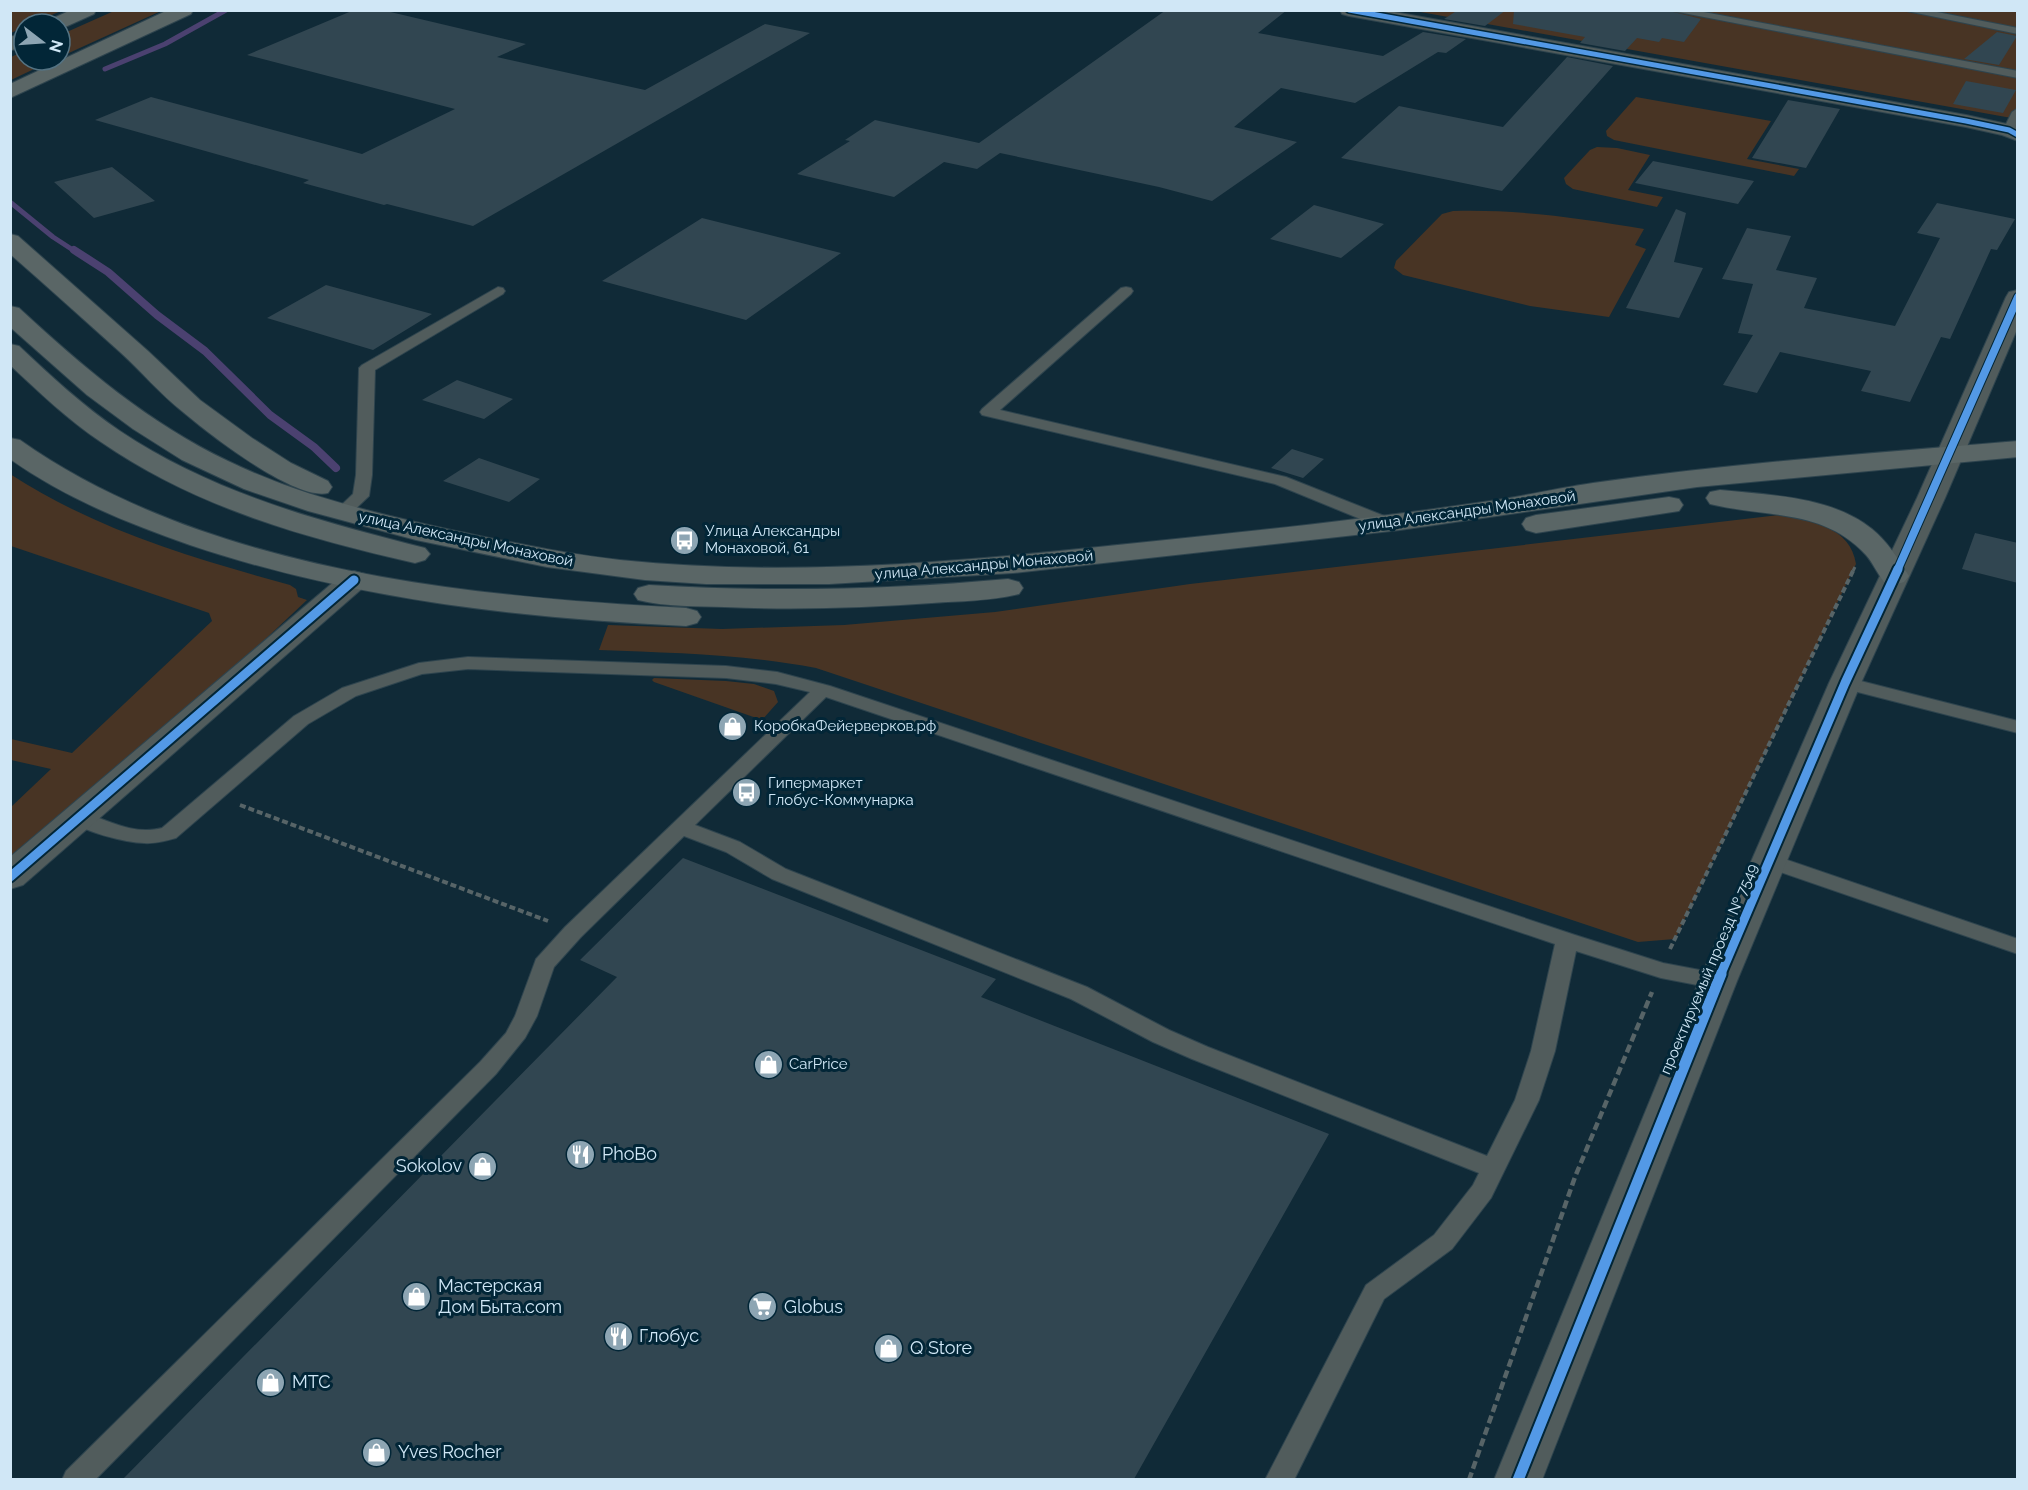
<svg xmlns="http://www.w3.org/2000/svg" width="2028" height="1490" font-family="Raleway,sans-serif">
  <style>
    .green { fill: #483424 }
    .lines { fill: none; stroke-linecap: round; stroke-linejoin: round }
    .stream-far1 { stroke: #4b4170; stroke-width: 5 }
    .stream { stroke: #4b4170; stroke-width: 8 }
    .building { fill: #314651 }
    .lane-casing { stroke: #2e444e; stroke-width: 2 }
    .street-casing { stroke: #2e444e; stroke-width: 2 }
    .secondary-casing { stroke: #2e444e; stroke-width: 2 }
    .path-far2 { stroke: #576467; stroke-width: 3; stroke-dasharray: 4.5 2; stroke-linecap: butt }
    .path-far1 { stroke: #576467; stroke-width: 4; stroke-dasharray: 6 3; stroke-linecap: butt }
    .path { stroke: #576467; stroke-width: 4.5; stroke-dasharray: 8 4; stroke-linecap: butt }
    .lane { fill: #515c5c; fill-rule: evenodd }
    .street { fill: #515c5c; fill-rule: evenodd }
    .secondary { fill: #5a6666; fill-rule: evenodd }
    .cycleway-far3-casing { stroke: #022637; stroke-width: 8 }
    .cycleway-far2-casing { stroke: #022637; stroke-width: 10 }
    .cycleway-far1-casing { stroke: #022637; stroke-width: 13 }
    .cycleway-casing { stroke: #022637; stroke-width: 15 }
    .cycleway-far3 { stroke: #5399e6; stroke-width: 5 }
    .cycleway-far2 { stroke: #5399e6; stroke-width: 8 }
    .cycleway-far1 { stroke: #5399e6; stroke-width: 9 }
    .cycleway { stroke: #5399e6; stroke-width: 11 }
    .labels { text-anchor: middle; stroke-width: 6; stroke-linejoin: round; paint-order: stroke }
    .street-label { font-size: 15px; fill: #d0e7f6; stroke: #022637 }
    .poi-label { font-size: 15px; fill: #d0e7f6; stroke: #022637; text-anchor: start }
    .near-poi-label { font-size: 18px; fill: #d0e7f6; stroke: #022637; text-anchor: start }
  </style>
  <rect width="100%" height="100%" fill="#102a37"/>
  <!-- green -->
  <path class="green" d="M11,10H61V11L30,24H24V27L11,33Z
    M114,11H161L60,57V35Z
    M1415,11H2017V119Z
    M24,51V60H53L11,80V57Z
    M1636,97L1771,121L1747,159L1799,169L1794,176L1614,140L1607,136L1606,131Z
    M1597,147L1617,148L1650,155L1628,190L1663,197L1657,207L1573,189L1566,184L1564,178L1590,150Z
    M1453,211C1516,209 1581,218 1644,229L1635,245L1646,249L1609,317L1530,306L1403,275L1394,268L1396,261L1442,214Z
    M10,474C96,530 193,558 290,585L296,589L298,597L307,600L244,659L11,861V807L51,769L11,760V739L72,753L212,621L209,613L11,546Z
    M1779,515C1809,519 1851,527 1856,564L1675,939L1638,942L816,668C744,654 672,653 599,650L608,625L722,629L844,625L995,612L1190,584Z
    M654,678L726,681L754,684L774,691L778,702L762,720L654,682L652,680Z"/>
  <g class="lines">
    <!-- stream-far1 -->
    <path class="stream-far1" d="M105,69L165,44L226,10
      M10,202L53,237L76,252"/>
    <!-- stream -->
    <path class="stream" d="M74,250L108,272L157,315L205,351L270,415L314,447L336,468"/>
  </g>
  <!-- building -->
  <path class="building" d="M354,10H382L526,44L497,57L645,90L765,24L810,33L473,226L387,204L384,205L303,183L309,180L95,120L151,97L362,154L455,109L247,55Z
    M1166,10H1287L1258,33L1383,56L1423,32L1466,39L1446,53L1438,52L1355,103L1281,88L1234,127L1297,142L1212,201L1159,187L1000,153L977,169L944,162L894,197L797,174L850,141L845,140L875,120L979,143Z
    M1458,10H1506L1485,26L1444,19Z
    M1514,10H1666L1701,19L1684,42L1662,38L1659,42L1637,38L1625,51L1580,43L1585,37L1513,24Z
    M1997,32L2017,36L1999,65L1964,59Z
    M1567,57L1613,66L1502,191L1341,158L1399,106L1503,127Z
    M1966,81L2016,90L2003,113L1953,104Z
    M1788,100L1840,109L1806,168L1752,158Z
    M1653,161L1754,181L1738,204L1635,183Z
    M112,167L155,201L94,218L54,182Z
    M1937,203L2015,219L1997,250L1991,249L1950,339L1941,337L1910,402L1861,391L1871,371L1780,352L1757,393L1723,385L1753,335L1738,333L1753,284L1722,279L1747,228L1791,236L1776,270L1817,278L1804,308L1895,326L1940,238L1917,233Z
    M1314,205L1384,224L1341,258L1270,239Z
    M1676,209L1686,213L1674,262L1703,268L1679,318L1626,308Z
    M702,218L841,253L746,320L602,281Z
    M326,285L432,314L373,350L267,318Z
    M457,380L513,399L484,419L422,400Z
    M1292,449L1324,459L1303,478L1271,468Z
    M479,458L540,479L509,502L443,481Z
    M1975,533L2018,543V583L1962,569Z
    M683,858L996,979L981,997L1329,1134L1134,1479H123L617,977L580,960Z"/>
  <g class="lines">
    <defs>
      <path id="lane" d="M1668,10H1693L2018,71V78Z
        M1902,10H1927L2018,28V34Z
        M2018,108C2018,118 2020,131 2009,134L2005,133L2003,130L2012,112Z
        M498,287L503,288L505,291L503,294L375,370L372,475L369,496L347,517H335L333,513L353,494L356,475L359,368L362,365Z
        M1126,287L1131,288L1133,291L1131,294L1000,410L1286,477L1392,519L1394,523L1392,527H1380L1275,484L982,415L980,412L982,409L1121,288Z
        M468,657L726,666L777,672L830,686L1575,935L1663,963L1726,975L1729,981L1726,987L1718,989L1661,978L1576,951L1555,1051L1539,1100L1491,1198L1452,1249L1384,1299L1294,1480H1265L1366,1285L1434,1235L1473,1185L1479,1173L1192,1059L1153,1042L1071,999L772,879L726,852L684,836L581,937L554,967L537,1016L525,1038L496,1074L95,1480H62L66,1471L480,1062L506,1033L515,1016L536,959L565,927L810,692L776,684L726,678L468,669L422,674L356,696L308,724L176,838C165,841 155,844 144,843C128,843 77,831 69,818L72,813L79,811C107,819 132,836 162,828L294,716L342,688L419,663ZM826,697L1555,944L1531,1051L1515,1100L1487,1156L1208,1047L1169,1030L1087,987L786,869L740,842L695,825Z
        M1845,677L2018,721V733L1838,687L1836,683L1838,679Z
        M1770,854L2018,939V954L1763,866L1760,861L1763,856Z"/>
      <path id="street" d="M1340,10H1383L1966,115L2016,126L2018,141L2002,135L1966,127L1349,16L1342,14Z
        M2018,290V327L1945,498L1861,683L1737,981L1542,1480H1494L1699,981L1829,683L1917,498L2006,297L2009,292Z
        M354,571L365,574L369,580L365,586L23,885L10,889V857L343,574Z"/>
      <path id="secondary" d="M71,10H96L94,14L63,28L60,29V24H47L49,20Z
        M168,10H193L191,14L10,98V84Z
        M24,32V45L10,51V37Z
        M10,234L18,236L148,351L200,400L252,438L291,463L328,481L332,487L328,493C295,501 209,434 183,412C160,394 141,371 120,352C83,319 47,286 10,254Z
        M10,306L19,308C83,367 148,423 228,461C300,496 378,514 456,531C510,542 565,554 620,560C782,577 947,563 1108,546C1235,533 1363,520 1490,501C1525,496 1559,488 1593,483C1734,463 1876,453 2018,441V457L1697,487L1400,530L1013,573L829,584H706L645,580L547,567L416,540L308,511L244,489L182,460L133,429L87,395L10,327Z
        M10,344L19,346C51,376 83,406 120,431C213,493 318,521 425,548L430,554L425,560L415,563C305,538 195,507 101,442C68,420 39,392 10,365Z
        M10,438L20,440C204,570 467,597 686,608L697,611L701,617L697,623L686,626C518,618 351,599 190,545C127,523 65,498 10,459Z
        M1720,490C1769,495 1831,496 1872,529C1888,542 1898,559 1909,576L1904,582L1894,585L1884,582C1877,573 1873,563 1866,555C1823,508 1766,518 1710,504L1706,498L1710,492Z
        M1669,497L1679,499L1683,505L1679,511L1536,533L1526,530L1522,524L1526,518L1536,515Z
        M1008,579L1019,582L1023,588L1019,594C991,601 960,601 932,603C863,608 794,610 725,607C697,606 666,607 638,600L634,594L638,588L649,585C769,592 888,590 1008,579Z"/>
    </defs>
    <!-- lane casing -->
    <use href="#lane" class="lane-casing"/>
    <!-- street casing -->
    <use href="#street" class="street-casing"/>
    <!-- secondary casing -->
    <use href="#secondary" class="secondary-casing"/>
    <!-- path-far2 -->
    <path class="path-far2" d="M1853,571L1855,567"/>
    <!-- path-far1 -->
    <path class="path-far1" d="M240,805L548,921
      M1670,949L1854,569"/>
    <!-- path -->
    <path class="path" d="M1469,1480L1575,1177L1652,992"/>
    <!-- lane -->
    <use href="#lane" class="lane"/>
    <!-- street -->
    <use href="#street" class="street"/>
    <!-- secondary -->
    <use href="#secondary" class="secondary"/>
    <defs>
      <path id="cycleway-far3" d="M1349,10L1966,121L2009,130L2018,135"/>
      <path id="cycleway-far2" d="M1897,571L2018,297"/>
      <path id="cycleway-far1" d="M10,877L354,580
        M1720,976L1845,683L1898,569"/>
      <path id="cycleway" d="M1518,1480L1721,974"/>
    </defs>
    <!-- cycleway-far3 casing -->
    <use href="#cycleway-far3" class="cycleway-far3-casing"/>
    <!-- cycleway-far2 casing -->
    <use href="#cycleway-far2" class="cycleway-far2-casing"/>
    <!-- cycleway-far1 casing -->
    <use href="#cycleway-far1" class="cycleway-far1-casing"/>
    <!-- cycleway casing -->
    <use href="#cycleway" class="cycleway-casing"/>
    <!-- cycleway-far3 -->
    <use href="#cycleway-far3" class="cycleway-far3"/>
    <!-- cycleway-far2 -->
    <use href="#cycleway-far2" class="cycleway-far2"/>
    <!-- cycleway-far1 -->
    <use href="#cycleway-far1" class="cycleway-far1"/>
    <!-- cycleway -->
    <use href="#cycleway" class="cycleway"/>
  </g>
  <!-- icons -->
  <defs>
    <symbol id="bus-disc" viewBox="-11 -11 22 22"><circle r="9.5" fill="#8da5b3" stroke="#022637"/><path d="M-5-6H5V4H4V6H2V4H-2V6H-4V4H-5ZM-3.5-4V0h7V-4ZM-3.5 1.2v1.5H-2V1.2ZM2 1.2v1.5H3.5V1.2Z" fill="#fff"/></symbol>
    <symbol id="shop-disc" viewBox="-11 -11 22 22"><circle r="9.5" fill="#8da5b3" stroke="#022637"/><path d="M-5-2.5h2.3a2.7 3.5 0 0 1 5.4 0H5L5.5 6h-11ZM-1.5-2.5h3a1.5 2.3 0 0 0-3 0Z" fill="#fff"/></symbol>
    <symbol id="restaurant-disc" viewBox="-11 -11 22 22"><circle r="9.5" fill="#8da5b3" stroke="#022637"/><path d="M-5-6h1v4h1v-4h1v4h1v-4h1v5L-1.5 .5V6h-2V.5L-5-1ZM5-6V6H3V1.5H1.5Q1.5-4 5-6Z" fill="#fff"/></symbol>
    <symbol id="supermarket-disc" viewBox="-11 -11 22 22"><circle r="9.5" fill="#8da5b3" stroke="#022637"/><path d="M-6-5.5h2.5l.6 2H6L4.5 2H-2.5L-4.4-4H-6ZM-1.5 3.2a1.3 1.3 0 1 0 .1 0ZM3 3.2a1.3 1.3 0 1 0 .1 0Z" fill="#fff"/></symbol>
  </defs>
  <g fill-rule="evenodd">
    <use href="#bus-disc" x="668" y="524" width="33" height="33"/>
    <use href="#shop-disc" x="716" y="710" width="33" height="33"/>
    <use href="#bus-disc" x="730" y="776" width="33" height="33"/>
    <use href="#shop-disc" x="752" y="1048" width="33" height="33"/>
    <use href="#restaurant-disc" x="564" y="1138" width="33" height="33"/>
    <use href="#shop-disc" x="466" y="1150" width="33" height="33"/>
    <use href="#shop-disc" x="400" y="1280" width="33" height="33"/>
    <use href="#supermarket-disc" x="746" y="1290" width="33" height="33"/>
    <use href="#restaurant-disc" x="602" y="1320" width="33" height="33"/>
    <use href="#shop-disc" x="872" y="1332" width="33" height="33"/>
    <use href="#shop-disc" x="254" y="1366" width="33" height="33"/>
    <use href="#shop-disc" x="360" y="1436" width="33" height="33"/>
  </g>
  <g class="labels">
    <!-- street labels -->
    <g class="street-label">
      <text transform="translate(1467 511) rotate(-8)" y="5">улица Александры Монаховой</text>
      <text transform="translate(466 539) rotate(12)" y="5">улица Александры Монаховой</text>
      <text transform="translate(984 565) rotate(-5)" y="5">улица Александры Монаховой</text>
      <text transform="translate(1709 969) rotate(-67)" y="5">проектируемый проезд № 7549</text>
    </g>
    <!-- poi labels -->
    <g class="poi-label">
      <text x="705" y="536">Улица Александры<tspan x="705" dy="17">Монаховой, 61</tspan></text>
      <text x="754" y="731">КоробкаФейерверков.рф</text>
      <text x="768" y="788">Гипермаркет<tspan x="768" dy="17">Глобус-Коммунарка</tspan></text>
      <text x="789" y="1069">CarPrice</text>
    </g>
    <!-- near-poi labels -->
    <g class="near-poi-label">
      <text x="602" y="1160">PhoBo</text>
      <text x="462" y="1172" text-anchor="end">Sokolov</text>
      <text x="438" y="1292">Мастерская<tspan x="438" dy="21">Дом Быта.com</tspan></text>
      <text x="784" y="1313">Globus</text>
      <text x="639" y="1342">Глобус</text>
      <text x="910" y="1354">Q Store</text>
      <text x="292" y="1388">МТС</text>
      <text x="398" y="1458">Yves Rocher</text>
    </g>
  </g>
  <!-- border -->
  <rect width="2028" height="1490" fill="none" stroke="#d0e7f6" stroke-width="24"/>
  <!-- north arrow -->
  <g transform="translate(42 42) rotate(107)"><circle r="28" fill="#022637" stroke="#547383" stroke-width="1.5"/>
  <path d="M0-4.5L10 22L0 15L-10 22Z" fill="#8da5b3"/>
  <text y="-9" font-size="16" font-weight="bold" text-anchor="middle" fill="#d0e7f6">N</text>
  </g>
</svg>
